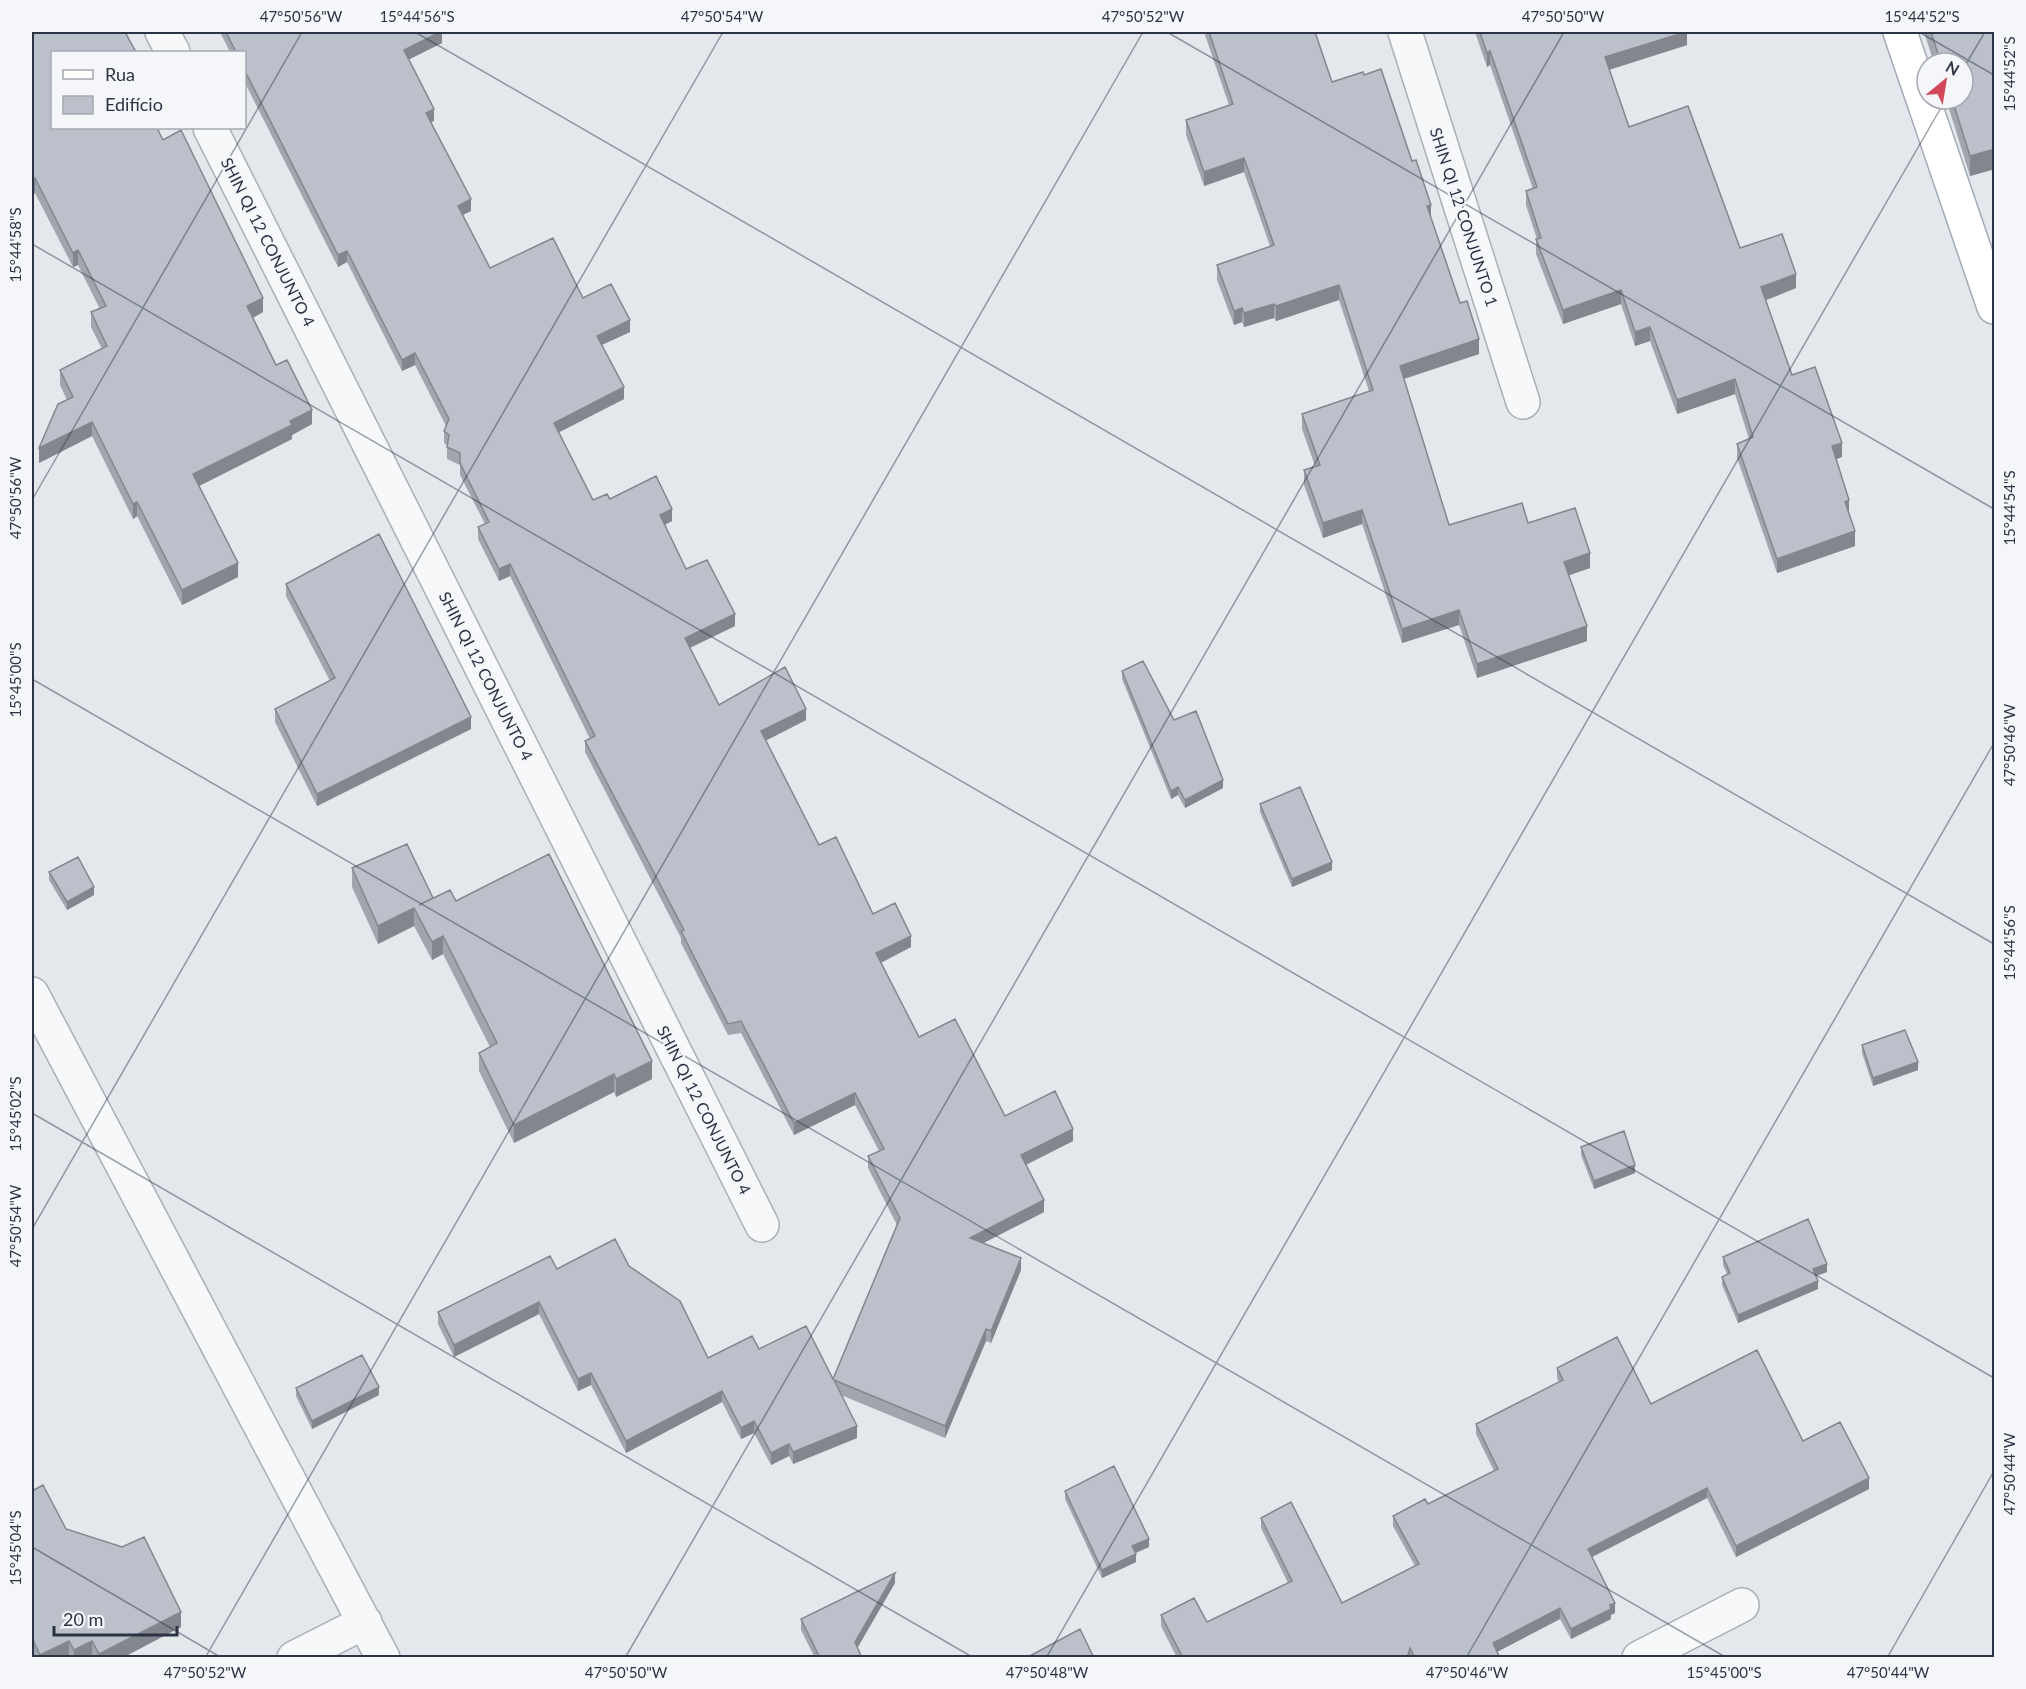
<svg xmlns="http://www.w3.org/2000/svg" width="2026" height="1689" font-family="Lato,sans-serif">
  <style>
    .lines { fill: none; stroke-linecap: round; stroke-linejoin: round }
    .minor-casing { stroke: #a9aeb7; stroke-width: 36 }
    .major-casing { stroke: #a3abb8; stroke-width: 36 }
    .minor { stroke: #f7f8fa; stroke-width: 33 }
    .major { stroke: #fff; stroke-width: 33 }
    .wall { fill: #a1a5ae }
    .shaded-wall { fill: #83868d }
    .building { fill: #bbc0ca; stroke: #83868d; stroke-width: 1.5 }
    .ticks { fill: none; stroke: #2b3445; stroke-width: 1.5; stroke-opacity: 0.45 }
    .labels { text-anchor: middle; stroke-width: 4.5; stroke-linejoin: round; paint-order: stroke }
    .street-label { font-size: 16px; fill: #2b3445; stroke: #f4f6f9 }
    .neatline { fill: none; stroke: #2b3445; stroke-width: 2 }
    .ticks-label { font-size: 15px; text-anchor: middle; fill: #2b3445 }
  </style>
  <rect width="100%" height="100%" fill="#e4e7ec"/>
  <g class="lines">
    <defs>
      <path id="minor" d="M162,32L173,52
        M1405,32L1523,402
        M210,128L762,1225
        M32,994L383,1658
        M294,1658L365,1622
        M1639,1658L1742,1605"/>
      <path id="major" d="M1900,32L1994,307"/>
    </defs>
    <!-- minor casing -->
    <use href="#minor" class="minor-casing"/>
    <!-- major casing -->
    <use href="#major" class="major-casing"/>
    <!-- minor -->
    <use href="#minor" class="minor"/>
    <!-- major -->
    <use href="#major" class="major"/>
  </g>
  <!-- wall -->
  <path class="wall" d="M32,32L52,52L163,140L263,312L253,318L276,365L312,424L292,435V439L199,486L238,577L182,605L137,516L133,519L92,436L39,463L67,400L60,385V370L102,349L91,327V312L100,309L78,265L73,267L35,193L32,195Z
    M220,32H442V43L409,59L434,121L431,122L471,211L463,215L490,268L583,298L630,332L602,345L624,399L558,432L593,500L610,499L672,521L665,525L686,569L735,626L690,648L719,705L806,720L765,741L819,845L873,914L911,947L881,963L919,1037L1005,1116L1073,1141L1026,1165L1044,1212L983,1243L1021,1270L991,1343L986,1341L945,1438L841,1395L857,1438L793,1464L789,1456L771,1465L754,1433L741,1439L722,1402L626,1453L591,1385L578,1391L539,1314L454,1357L438,1324V1312L557,1269L629,1266L708,1358L759,1349L833,1379L897,1225L868,1168V1156L879,1151L855,1105L794,1135L741,1033L728,1035L681,943V938L585,752V741L590,739L510,576L499,581L478,539V527L485,524L460,475V465L447,459V445L444,443V431L446,426L415,365L402,371L347,262L338,267L244,81V52H230Z
    M1204,32H1315L1332,82L1431,218L1460,303L1479,354L1404,379L1449,525L1528,523L1590,568L1569,575L1587,641L1477,678L1459,625L1402,643L1362,524L1323,538L1304,485V470L1315,466L1302,429V414L1369,391L1339,300L1276,321L1274,318L1244,327L1242,322L1234,325L1217,280V265L1270,246L1244,172L1204,186L1186,135V120L1229,105Z
    M1475,32H1687V45L1609,70L1629,127L1740,248L1796,288L1766,300L1792,375L1842,457L1836,459L1849,514L1855,546L1777,573L1737,458V444L1749,439L1735,394L1677,414L1650,341L1635,346L1621,304L1563,324L1536,254V239H1537L1526,205V191L1533,189L1490,65L1487,67Z
    M1924,32H1995V169L1970,176L1946,99H1963V63H1934Z
    M286,584L471,729L317,806L275,722V709L330,681L286,596Z
    M1122,671L1174,720L1223,788L1185,808L1178,795L1171,799L1122,679Z
    M1260,804L1332,870L1292,887L1260,812Z
    M352,868L433,899L456,901L652,1079L616,1097L614,1092L514,1143L479,1071V1053L490,1047L443,954L432,960L414,926L378,944L352,887Z
    M49,872L94,895L67,910L49,880Z
    M1862,1045L1918,1070L1873,1086L1862,1053Z
    M1581,1147L1635,1173L1594,1189L1581,1155Z
    M1723,1257L1827,1272L1816,1276L1818,1289L1738,1323L1722,1285V1277L1727,1274L1723,1265Z
    M1557,1368L1651,1404L1803,1441L1869,1489L1736,1557L1707,1498L1592,1557L1615,1613L1611,1615V1619L1571,1639L1560,1619L1497,1652L1500,1658H1177L1161,1626V1615L1207,1622L1288,1583L1261,1528V1518L1342,1603L1415,1566L1393,1526V1516L1428,1504L1494,1471L1476,1434V1424L1559,1382L1557,1378Z
    M296,1388L379,1395L312,1429L296,1396Z
    M32,1491L66,1529L181,1627L122,1658H93L92,1656L88,1658H70L69,1655L65,1658H34L32,1653Z
    M1065,1491L1149,1547L1136,1553V1562L1102,1578L1065,1499Z
    M895,1583L857,1648L862,1658H815L801,1630V1619Z"/>
  <!-- shaded-wall -->
  <path class="shaded-wall" d="M440,32H442V43L404,62V50Z
    M1687,32V45L1605,71V57Z
    M1490,51V65L1487,67V53Z
    M434,109V121L426,124V113Z
    M1995,149V169L1970,176V156Z
    M1244,158V172L1204,186V172Z
    M35,178V193L32,195V180Z
    M471,199V211L458,217V206Z
    M1431,205V219L1427,206Z
    M78,250V265L73,267V253Z
    M347,251V262L338,267V255Z
    M1796,274V288L1761,302V287Z
    M1339,285V300L1276,321V306Z
    M1621,290V304L1563,324V310Z
    M263,298V312L247,321V306Z
    M1274,304V318L1244,327V313Z
    M1242,308V322L1234,325V311Z
    M630,320V332L597,347V336Z
    M1650,327V341L1635,346V332Z
    M1479,339V354L1400,380V366Z
    M415,353V365L402,371V360Z
    M1735,379V394L1677,414V400Z
    M624,387V399L554,435V423Z
    M312,410V424L292,435V439L193,489V474Z
    M92,422V436L39,463V448Z
    M1842,443V457L1832,461V446Z
    M1849,500V514L1845,516V502Z
    M137,502V516L133,519V504Z
    M672,509V521L660,527V515Z
    M1362,510V524L1323,538V523Z
    M1855,531V546L1777,573V559Z
    M1590,553V568L1564,577V562Z
    M238,563V577L182,605V590Z
    M510,564V576L499,581V569Z
    M1459,610V625L1402,643V629Z
    M735,614V626L685,650V638Z
    M1587,626V641L1477,678V664Z
    M806,709V720L761,743V731Z
    M471,717V729L317,806V794Z
    M1223,780V788L1185,808V800Z
    M1178,787V795L1171,799V791Z
    M1332,862V870L1292,887V879Z
    M94,887V895L67,910V902Z
    M414,908V926L378,944V926Z
    M443,936V954L432,960V942Z
    M911,936V947L876,965V953Z
    M652,1061V1079L616,1097V1079Z
    M1918,1062V1070L1873,1086V1078Z
    M614,1074V1092L514,1143V1125Z
    M855,1093V1105L794,1135V1123Z
    M1073,1129V1141L1021,1167V1155Z
    M1635,1165V1173L1594,1189V1181Z
    M1044,1200V1212L970,1250V1238Z
    M1021,1258V1270L991,1343V1331Z
    M1827,1264V1272L1813,1277V1269Z
    M1818,1281V1289L1738,1323V1315Z
    M539,1302V1314L454,1357V1345Z
    M986,1329V1341L945,1438V1426Z
    M591,1373V1385L578,1391V1379Z
    M379,1387V1395L312,1429V1421Z
    M722,1391V1402L626,1453V1441Z
    M754,1421V1433L741,1439V1428Z
    M857,1426V1438L793,1464V1452Z
    M789,1444V1456L771,1465V1453Z
    M1869,1478V1489L1736,1557V1546Z
    M1707,1488V1498L1588,1559V1549Z
    M1149,1539V1547L1132,1554V1546Z
    M1136,1554V1562L1102,1578V1570Z
    M895,1573V1583L855,1652V1642Z
    M1615,1603V1613L1611,1615V1619L1571,1639V1629Z
    M1560,1608V1619L1493,1654V1643Z
    M181,1612V1627L122,1658H99V1654Z
    M69,1641V1655L65,1658H40V1655Z
    M92,1641V1656L88,1658H74V1650Z
    M1410,1648V1658H1407Z"/>
  <!-- building -->
  <path class="building" d="M32,32H125L136,52H52V128H157L163,140L181,130L263,298L247,306L276,365L287,360L312,410L290,421L292,425L193,474L238,563L182,590L137,502L133,504L92,422L39,448L58,404L73,397L60,370L107,346L91,312L106,306L78,250L73,253L35,178L32,180Z
    M226,32H440L404,50L434,109L426,113L471,199L458,206L490,268L553,238L583,298L611,284L630,320L597,336L624,387L554,423L593,500L607,494L610,499L656,476L672,509L660,515L686,569L707,560L735,614L685,638L719,705L785,667L806,709L761,731L819,845L836,837L873,914L895,903L911,936L876,953L919,1037L955,1019L1005,1116L1055,1091L1073,1129L1021,1155L1044,1200L970,1238L1021,1258L991,1331L986,1329L945,1426L834,1380L857,1426L793,1452L789,1444L771,1453L754,1421L741,1428L722,1391L626,1441L591,1373L578,1379L539,1302L454,1345L438,1312L550,1256L557,1269L615,1239L629,1266L680,1301L708,1358L752,1336L759,1349L806,1326L833,1379L900,1218L868,1156L884,1149L855,1093L794,1123L741,1021L728,1024L681,931L684,930L585,741L595,736L510,564L499,569L478,527L489,522L460,463V453L447,447L449,435L444,431L449,419L415,353L402,360L347,251L338,255L244,69V52H236Z
    M1209,32H1315L1332,82L1363,72L1364,75L1381,69L1412,161L1416,160L1431,205L1427,206L1460,303L1467,301L1479,339L1400,366L1449,525L1522,503L1528,523L1575,508L1590,553L1564,562L1587,626L1477,664L1459,610L1402,629L1362,510L1323,523L1304,470L1320,465L1302,414L1373,390L1339,285L1276,306L1274,304L1244,313L1242,308L1234,311L1217,265L1274,245L1244,158L1204,172L1186,120L1233,104Z
    M1480,32H1686L1605,57L1629,127L1688,106L1740,248L1782,234L1796,274L1761,287L1792,375L1815,367L1842,443L1832,446L1849,500L1845,502L1855,531L1777,559L1737,444L1753,437L1735,379L1677,400L1650,327L1635,332L1621,290L1563,310L1536,239L1541,238L1526,191L1537,187L1490,51L1487,53Z
    M1931,32H1995V149L1970,156L1952,99H1963V63H1941Z
    M379,534L471,717L317,794L275,709L335,678L286,584Z
    M1143,661L1174,720L1196,711L1223,780L1185,800L1178,787L1171,791L1122,671Z
    M1300,787L1332,862L1292,879L1260,804Z
    M407,844L433,898L419,905L450,890L456,901L549,854L652,1061L616,1079L614,1074L514,1125L479,1053L497,1043L443,936L432,942L414,908L378,926L352,868Z
    M78,857L94,887L67,902L49,872Z
    M1905,1030L1918,1062L1873,1078L1862,1045Z
    M1624,1131L1635,1165L1594,1181L1581,1147Z
    M1808,1219L1827,1264L1813,1269L1818,1281L1738,1315L1722,1277L1730,1273L1723,1257Z
    M1617,1337L1651,1404L1757,1350L1803,1441L1840,1422L1869,1478L1736,1546L1707,1488L1588,1549L1615,1603L1610,1605L1611,1609L1571,1629L1560,1608L1493,1643L1500,1658H1415L1410,1648L1407,1658H1183L1161,1615L1194,1598L1207,1622L1292,1581L1261,1518L1291,1502L1342,1603L1419,1564L1393,1516L1425,1499L1428,1504L1498,1469L1476,1424L1563,1380L1557,1368Z
    M362,1355L379,1387L312,1421L296,1388Z
    M1114,1466L1149,1539L1132,1546L1136,1554L1102,1570L1065,1491Z
    M43,1485L66,1529L122,1547L144,1537L181,1612L99,1654L92,1641L74,1650L69,1641L40,1655L32,1638V1491Z
    M895,1573L855,1642L862,1658H820L801,1619Z
    M1080,1629L1094,1658H1026Z"/>
  <!-- ticks -->
  <path class="ticks" d="M415,32L1994,944M1167,32L1994,509M1919,32L1994,75M1963,69L1985,32M32,244L1994,1378M32,500L302,32M32,679L1727,1658M32,1113L974,1658M32,1229L723,32M32,1547L222,1658M205,1658L1143,32M625,1658L1564,32M1046,1658L1946,99M1466,1658L1994,743M1887,1658L1994,1471"/>
  <g class="labels">
    <!-- street labels -->
    <g class="street-label">
      <text transform="translate(1464 217) rotate(72)" y="6">SHIN QI 12 CONJUNTO 1</text>
      <text transform="translate(268 242) rotate(63)" y="6">SHIN QI 12 CONJUNTO 4</text>
      <text transform="translate(486 676) rotate(63)" y="6">SHIN QI 12 CONJUNTO 4</text>
      <text transform="translate(704 1110) rotate(63)" y="6">SHIN QI 12 CONJUNTO 4</text>
    </g>
  </g>
  <!-- border -->
  <rect width="2026" height="1689" fill="none" stroke="#f4f6f9" stroke-width="66"/>
  <!-- legend -->
  <rect x="51" y="51" width="195" height="78" fill="#f4f6f9" stroke="#a4a8b1" stroke-width="1.5"/>
  <rect x="63" y="70" width="30" height="9" fill="#ffffff" stroke="#a4a8b1" stroke-width="1.5"/>
  <text x="105" y="81" font-size="18" fill="#2b3445">Rua</text>
  <rect x="63" y="96" width="30" height="18" fill="#bbc0ca" stroke="#a4a8b1" stroke-width="1.5"/>
  <text x="105" y="111" font-size="18" fill="#2b3445">Edifício</text>
  <!-- north arrow -->
  <g transform="translate(1945 81) rotate(30)"><circle r="28" fill="#f4f6f9" stroke="#a4a8b1" stroke-width="1.5"/>
  <path d="M0-4.5L10 22L0 15L-10 22Z" fill="#d1495b"/>
  <text y="-9" font-size="16" font-weight="bold" text-anchor="middle" fill="#2b3445">N</text>
  </g>
  <!-- scale -->
  <path d="M54 1626v9h123v-9" fill="none" stroke="#2b3445" stroke-width="3"/>
  <text x="63" y="1626" font-size="18" fill="#2b3445" stroke="#f4f6f9" stroke-width="4.5" paint-order="stroke">20 m</text>
  <rect x="33" y="33" width="1960" height="1623" class="neatline"/>
  <g class="ticks-label">
    <text x="301" y="22">47°50'56"W</text>
    <text x="417" y="22">15°44'56"S</text>
    <text x="722" y="22">47°50'54"W</text>
    <text x="1143" y="22">47°50'52"W</text>
    <text x="1563" y="22">47°50'50"W</text>
    <text x="1922" y="22">15°44'52"S</text>
    <text transform="translate(2010 74) rotate(-90)" y="5">15°44'52"S</text>
    <text transform="translate(16 245) rotate(-90)" y="5">15°44'58"S</text>
    <text transform="translate(16 498) rotate(-90)" y="5">47°50'56"W</text>
    <text transform="translate(2010 508) rotate(-90)" y="5">15°44'54"S</text>
    <text transform="translate(16 680) rotate(-90)" y="5">15°45'00"S</text>
    <text transform="translate(2010 745) rotate(-90)" y="5">47°50'46"W</text>
    <text transform="translate(2010 943) rotate(-90)" y="5">15°44'56"S</text>
    <text transform="translate(16 1114) rotate(-90)" y="5">15°45'02"S</text>
    <text transform="translate(16 1226) rotate(-90)" y="5">47°50'54"W</text>
    <text transform="translate(2010 1474) rotate(-90)" y="5">47°50'44"W</text>
    <text transform="translate(16 1548) rotate(-90)" y="5">15°45'04"S</text>
    <text x="205" y="1678">47°50'52"W</text>
    <text x="626" y="1678">47°50'50"W</text>
    <text x="1047" y="1678">47°50'48"W</text>
    <text x="1467" y="1678">47°50'46"W</text>
    <text x="1724" y="1678">15°45'00"S</text>
    <text x="1888" y="1678">47°50'44"W</text>
  </g>
</svg>
